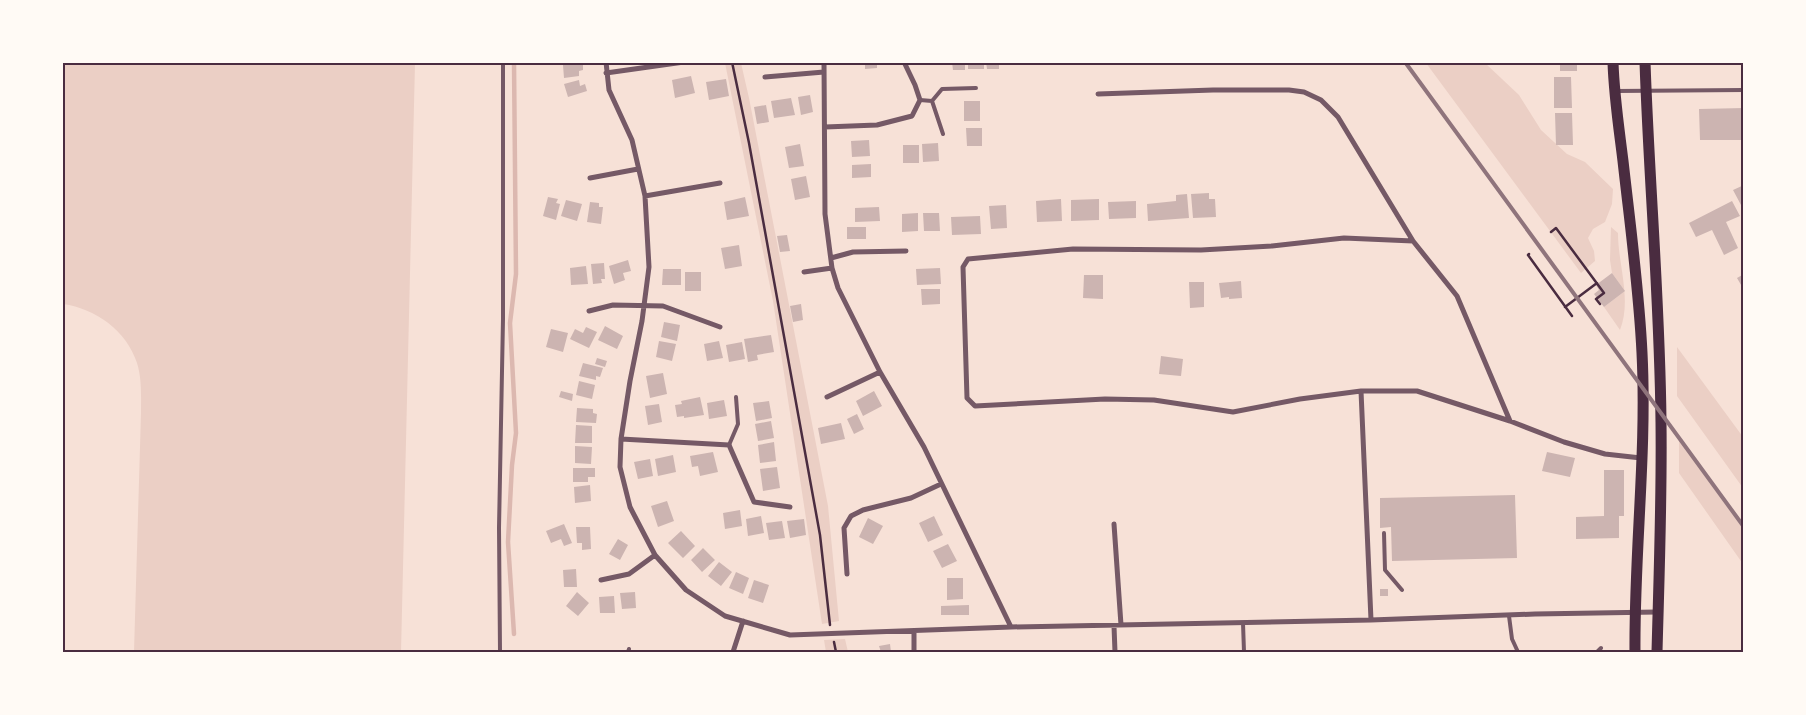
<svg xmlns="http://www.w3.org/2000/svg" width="1806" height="715" font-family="'Work Sans',sans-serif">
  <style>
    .green { fill: #ebcfc5 }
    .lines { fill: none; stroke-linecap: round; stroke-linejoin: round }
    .stream { stroke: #dcb8b0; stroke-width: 4.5 }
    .building { fill: #ccb4b1 }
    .path { stroke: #4a2c40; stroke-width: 2.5 }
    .service { stroke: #755966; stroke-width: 4 }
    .minor { stroke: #755966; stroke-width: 5 }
    .primary { stroke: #4a2c40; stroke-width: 11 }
    .rail { stroke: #8f747c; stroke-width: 4 }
    .neatline { fill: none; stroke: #4a2c40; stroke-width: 2 }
  </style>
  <rect width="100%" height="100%" fill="#f7e1d7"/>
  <!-- green -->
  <path class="green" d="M62,63H415L401,652H134L141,413C141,396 142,379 137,363C126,330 96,309 63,304Z
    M725,63H741L749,98L828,506L839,621L822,624L773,301Z
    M1426,63H1485L1519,95L1541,130L1567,154L1585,162L1613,189L1612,204L1605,222L1593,229L1588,238L1594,251L1595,261L1581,273Z
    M1611,227L1618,233C1618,265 1632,299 1620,330L1604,307L1625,291L1612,273L1610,260Z
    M1677,347L1743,437V488L1677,396Z
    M1679,440L1743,529V564L1679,473Z
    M845,639L848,652H826L824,640Z"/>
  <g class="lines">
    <!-- stream -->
    <path class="stream" d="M514,62L516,274L510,323L516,433L512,465L508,542L514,634"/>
  </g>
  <!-- building -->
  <path class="building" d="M865,62H877V68L865,69Z
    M952,62H965V70H953Z
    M968,62H984V69H968Z
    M986,62H999V69H987Z
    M1560,62H1577V71H1560Z
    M1679,62H1712V64L1679,65Z
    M583,63V70L579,71V76L564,78L563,65Z
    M691,76L695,93L675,98L672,80Z
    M1554,77H1571L1572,108H1554Z
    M726,79L729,96L709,100L706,82Z
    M579,80L580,86L585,84L587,91L568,97L564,84Z
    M810,95L813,112L801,115L798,97Z
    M791,98L795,115L774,118L771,101Z
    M964,101H980V121H964Z
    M766,105L769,122L757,124L754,107Z
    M1744,108V140H1700L1699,109Z
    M1555,113H1572L1573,145H1556Z
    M966,128H982V146H967Z
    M869,140L870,156L852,157L851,141Z
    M938,143L939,161L923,162L922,144Z
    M800,144L804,166L789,168L785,147Z
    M903,145H919V163H903Z
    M871,164V177L852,178V165Z
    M806,176L810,197L795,200L791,179Z
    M1744,185V204L1741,205L1733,190Z
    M1209,193V199H1215L1216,217L1193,218L1191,194Z
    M1187,194L1189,218L1148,221L1147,204L1176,201V195Z
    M548,197L558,199L556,203L560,204L556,220L543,216Z
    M745,197L749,216L727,220L724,202Z
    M1061,199L1062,221L1037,222L1036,201Z
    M1099,199V220L1071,221V200Z
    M566,200L582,204L577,221L561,216Z
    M1136,201V218L1109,219L1108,202Z
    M1732,201L1740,216L1726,222L1738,248L1724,255L1712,230L1696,237L1689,223Z
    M590,202L599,203V207H603L601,224L587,222Z
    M1006,205L1007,228L991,229L989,206Z
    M879,207L880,221L855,222V208Z
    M918,213V231L902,232V214Z
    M923,213H939L940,231H924Z
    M980,216L981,234L952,235L951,217Z
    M847,227H866V239H847Z
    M787,235L790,251L780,252L777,236Z
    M739,245L742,266L725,269L721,248Z
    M628,260L631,271L623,273L625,280L614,284L609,266Z
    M604,263L605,279H601L602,283L593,284L591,264Z
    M586,266L588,284L571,285L570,268Z
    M940,268L941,284L917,285L916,269Z
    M663,269H681V285H662Z
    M685,272H701V291H685Z
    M1612,273L1625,291L1604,307L1594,294L1599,290L1596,285Z
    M1744,274V290L1737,278Z
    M1084,275H1103V299L1083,298Z
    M1241,281L1242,298L1229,299V297L1221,298L1219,283Z
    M1189,282H1204V307L1190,308Z
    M921,289H940V304L922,305Z
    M801,304L803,320L793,322L790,306Z
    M664,322L680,325L677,341L661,337Z
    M605,326L623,336L617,349L598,340Z
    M586,327L597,332L589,348L570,339L575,329L583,333Z
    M551,329L568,333L563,352L546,347Z
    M771,335L774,352L757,355L758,360L748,362L744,339Z
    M659,341L676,344L672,361L656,357Z
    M719,341L723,358L707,361L704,344Z
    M742,342L745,359L729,362L726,345Z
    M1161,356L1183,359L1181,376L1159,374Z
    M597,358L607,361L605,367L595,364Z
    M583,363L603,368L600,377L596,376V380L579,376Z
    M663,373L667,394L650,398L646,376Z
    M579,381L595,385L592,399L576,395Z
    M561,391L573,394L572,401L559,397Z
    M874,391L882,406L863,416L856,401Z
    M700,397L704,415L684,418V416L677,417L675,405L682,404L681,401Z
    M724,400L727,416L709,419L707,403Z
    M769,401L772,418L756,421L753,403Z
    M659,404L662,422L648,425L645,406Z
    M577,408L593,409V413L597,414L596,423L576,422Z
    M857,414L864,429L854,434L847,419Z
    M771,421L774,438L758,441L755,424Z
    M841,423L845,439L821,444L818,428Z
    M576,425L592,426V443H575Z
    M774,442L776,461L760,463L758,445Z
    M575,446L592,447L591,464L575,463Z
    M713,452L718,472L700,476L698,466L692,467L690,456Z
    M1547,452L1575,458L1570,477L1542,471Z
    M673,455L676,472L658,476L655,459Z
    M650,459L653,476L638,479L634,462Z
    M777,467L780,488L763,491L760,469Z
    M573,468H595V477H588V482H573Z
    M1604,470H1624V516H1619V538L1576,539V517L1604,516Z
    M590,485L591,501L575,503L574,487Z
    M1515,495L1517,558L1392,561L1391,527L1380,528V498Z
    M667,501L674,521L658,527L651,506Z
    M740,510L742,526L725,529L723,513Z
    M761,516L764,533L748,536L746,519Z
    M934,516L943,535L928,542L919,523Z
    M868,518L883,526L873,544L859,537Z
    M804,519L806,535L790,538L787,521Z
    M782,521L785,538L769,540L766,523Z
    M564,524L572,543L564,546L561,539L551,543L546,531Z
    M576,527H590L591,549L582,550V543H577Z
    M681,531L695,546L683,558L668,543Z
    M618,539L628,545L620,560L609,554Z
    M948,544L957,561L942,568L933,551Z
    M703,548L715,560L702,572L691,560Z
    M719,562L732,572L721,586L708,576Z
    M576,569L577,587H564L563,570Z
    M736,572L749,578L743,594L729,588Z
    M947,578H963V599L947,600Z
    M754,580L769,585L763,603L748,598Z
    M1380,589H1388V596H1380Z
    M577,592L589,603L578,616L566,606Z
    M635,592L636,608L622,609L620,593Z
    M614,596L615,613H600L599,597Z
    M969,605V615H941V606Z
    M890,644L891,652H881L879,646Z"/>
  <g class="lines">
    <!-- path -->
    <path class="path" d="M732,62L749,143L820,535L830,625
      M1551,232L1556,228L1604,293L1596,299L1600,304
      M1529,254L1528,255L1572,316
      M1565,307L1597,283
      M834,642L836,652"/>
    <!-- service -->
    <path class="service" d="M1616,91L1744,90
      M920,100L932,101L942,89L976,88
      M932,101L943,134
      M729,445L738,424L736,397
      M1384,533L1385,570L1402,590
      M1509,616L1512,639L1518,652
      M1243,623L1244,652
      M500,652L499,528L503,319V62
      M628,652L629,649
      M1597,652L1601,648"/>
    <!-- minor -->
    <path class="minor" d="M606,62L609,90L632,140L645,196L649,267L642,321L630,381L621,439L620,467L630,507L655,555L686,590L725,616L790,635L1011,627L1371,620L1535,614L1657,612
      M824,62L825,214L832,268L838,288L880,372L924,447L1011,627
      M606,73L684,62
      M765,77L824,72
      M1098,94L1213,90H1289L1304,92L1321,100L1338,117L1413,241
      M825,127L877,125L912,116L920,100L915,85L904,62
      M590,178L638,169
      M645,196L720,183
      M831,258L853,252L906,251
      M804,272L832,268
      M589,311L613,305L663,306L720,327
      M1361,391L1371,620
      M827,397L880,372
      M1510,421L1457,296L1413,241L1344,238L1272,246L1201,250L1073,249L968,259L963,267L967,398L975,406L1105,399L1154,400L1233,412L1300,399L1361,391H1417L1510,421L1564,442L1605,454L1641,458
      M621,439L729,445L754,502L790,507
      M1114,524L1121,625
      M847,574L844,528L851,516L863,510L911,498L941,484
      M601,580L629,574L655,555
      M1114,626L1115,652
      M914,631V652
      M733,652L743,621"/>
    <!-- primary -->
    <path class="primary" d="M1613,62C1614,96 1619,128 1623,161C1630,224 1639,289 1642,353C1647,453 1634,553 1635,652
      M1645,62C1649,182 1660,302 1661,422C1662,499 1659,576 1657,652"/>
    <!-- rail -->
    <path class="rail" d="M1405,62L1744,527"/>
  </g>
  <!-- border -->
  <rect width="1806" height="715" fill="none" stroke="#fffaf5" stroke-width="128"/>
  <rect x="64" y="64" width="1678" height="587" class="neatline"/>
</svg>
